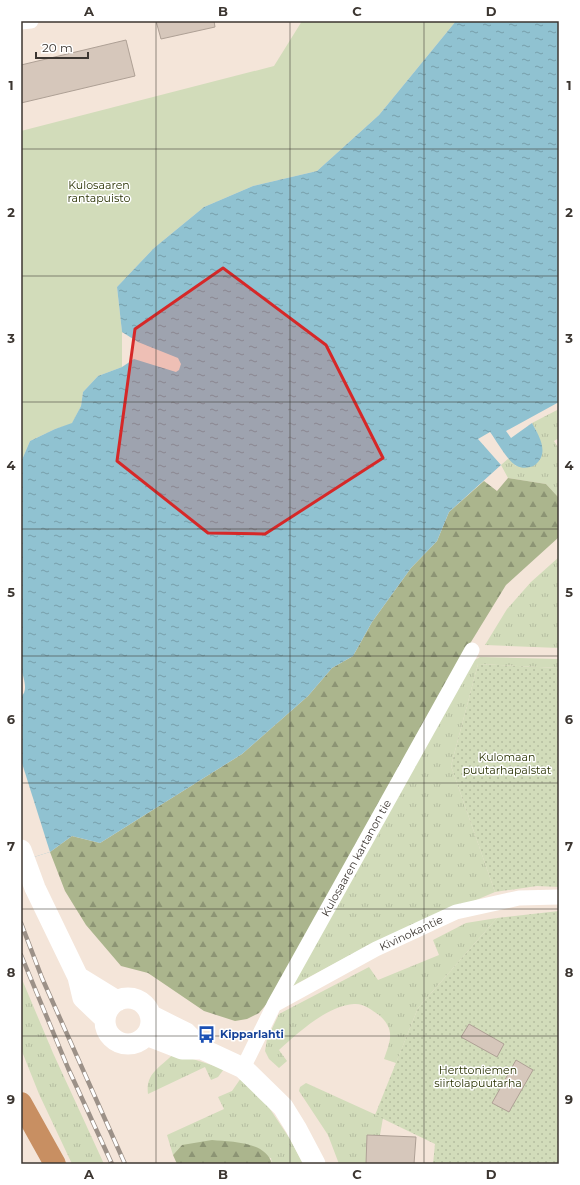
<svg xmlns="http://www.w3.org/2000/svg" width="580" height="1185" font-family="Montserrat,sans-serif">
  <style>
    .grass { fill: url(#grass-tufts) }
    .forest { fill: url(#forest-firs) }
    .park { fill: #d2dcba }
    .garden { fill: url(#garden-dots) }
    .water { fill: url(#water-ripples) }
    .pier { fill: #f4e5d9 }
    .building { fill: #d6c7bb; stroke: #aea095 }
    .lines { fill: none; stroke-linecap: round; stroke-linejoin: round }
    .minor { stroke: #fff; stroke-width: 15 }
    .secondary { stroke: #fff; stroke-width: 21 }
    .trunk { stroke: #c88f62; stroke-width: 22 }
    .rail-casing { stroke: #9c9188; stroke-width: 4.5 }
    .rail { stroke: #fff; stroke-width: 3; stroke-dasharray: 9; stroke-linecap: butt }
    .marked { fill: #d62828; fill-opacity: 0.2; stroke: #d62828; stroke-width: 3; stroke-linejoin: round }
    .grid { fill: none; stroke: #3c3631; stroke-width: 1; stroke-opacity: 0.55 }
    .labels { text-anchor: middle; stroke-width: 3; stroke-linejoin: round; paint-order: stroke }
    .park-label { font-size: 11px; fill: #283100; stroke: #fff }
    .street-label { font-size: 11px; fill: #3c3631; stroke: #fff }
    .transit-label { font-size: 11px; font-weight: bold; fill: #164399; stroke: #fff; text-anchor: start }
    .neatline { fill: none; stroke: #3c3631; stroke-width: 1.5 }
    .grid-label { font-size: 13px; text-anchor: middle; font-weight: bold; fill: #3c3631 }
  </style>
  <defs>
    <pattern id="grass-tufts" width="24" height="20" patternUnits="userSpaceOnUse"><rect width="24" height="20" fill="#d2dcba"/><path d="M3 7l-1-3M5 7V3M7 7l1-3M15 17l-1-3M17 17v-4M19 17l1-3" fill="none" stroke="#b5bda0"/></pattern>
    <pattern id="forest-firs" width="22" height="20" patternUnits="userSpaceOnUse"><rect width="22" height="20" fill="#abb58d"/><path d="M5 1l3.5 6h-7zM16 11l3.5 6h-7z" fill="#8c9474"/></pattern>
    <pattern id="garden-dots" width="8" height="8" patternUnits="userSpaceOnUse"><rect width="8" height="8" fill="#d2dcba"/><path d="M2 2h.1M6 6h.1" fill="none" stroke="#b5bda0" stroke-width="1.8" stroke-linecap="round"/></pattern>
    <pattern id="water-ripples" width="26" height="14" patternUnits="userSpaceOnUse"><rect width="26" height="14" fill="#90c2d1"/><path d="M2 4q2-2 4 0t4 0M15 11q2-2 4 0t4 0" fill="none" stroke="#779eaa"/></pattern>
  </defs>
  <rect width="100%" height="100%" fill="#f4e5d9"/>
  <!-- grass -->
  <path class="grass" d="M559,409V438L554,441L559,449V498L546,484L508,478L501,465L509,458L516,466L537,433L532,423Z
    M559,557V648L485,645L507,609L531,582Z
    M480,657L559,659V668L478,664L451,766L495,892L367,946L287,989L473,661Z
    M497,918L418,1008L396,1063L384,1059C390,1041 396,1030 379,1015C372,1010 363,1003 354,1004C327,1006 299,1032 279,1050L287,1061L279,1068L269,1059L265,1051L267,1039L279,1014L369,967L378,980L439,955L433,940L466,923Z
    M21,977L53,1053L104,1164H72L39,1094L21,1049Z
    M174,1053L224,1069L218,1077L211,1080L205,1067L148,1094C145,1072 162,1067 174,1053Z
    M241,1078L264,1100L290,1139L303,1164H272L271,1158L182,1145L173,1155L167,1135L224,1109L218,1097L232,1091Z
    M306,1083L383,1118L380,1135H367L366,1164H339L328,1135L299,1091L300,1087Z"/>
  <!-- forest -->
  <path class="forest" d="M508,478L546,484L559,498V537L506,585L463,655L270,1000L259,1013L247,1019L235,1021L204,1011L148,973L121,966L86,925L65,891L50,852L72,836L100,843L242,754L308,696L332,668L353,656L372,622L411,568L437,541L449,512L484,481L497,491Z
    M212,1140C231,1142 266,1141 272,1164H177L173,1155L182,1145Z"/>
  <!-- park -->
  <path class="park" d="M302,21H456L379,115L317,171L253,186L204,207L154,248L117,287L122,332V367L98,376L83,392L81,406L72,424L55,429L30,441L21,462V131L274,66Z"/>
  <!-- garden -->
  <path class="garden" d="M478,664L559,668V887L537,886L495,892L451,766Z
    M559,911V1164H433L435,1144L375,1115L418,1008L497,918Z"/>
  <!-- water -->
  <path class="water" d="M456,21H559V402L506,431L511,438L532,423C539,436 550,453 535,465C530,468 522,469 517,466C508,462 496,440 490,432L478,439L501,465L449,512L437,541L411,568L372,622L353,656L332,668L308,696L242,754L100,843L72,836L50,852L21,861V697C29,690 23,677 21,668V462L30,441L55,429L72,423L81,406L83,392L98,376L122,367L134,359L176,372L179,370L181,364L178,358L138,342L122,332L117,287L154,248L204,207L253,186L317,171L379,115Z"/>
  <!-- pier -->
  <path class="pier" d="M21,760L50,852L21,861Z"/>
  <!-- building -->
  <path class="building" d="M156,21H214L215,27L161,39Z
    M126,40L135,76L21,103V65Z
    M469,1024L504,1044L497,1057L461,1037Z
    M516,1060L533,1070L509,1112L492,1103Z
    M367,1135L416,1137L414,1164H366Z"/>
  <g class="lines">
    <!-- minor -->
    <path class="minor" d="M21,22L31,21
      M274,1005L376,949L456,912L519,898L559,897
      M243,1068L274,1005L472,650"/>
    <!-- secondary -->
    <path class="secondary" d="M21,850L35,888L78,977L83,998L105,1019
      M78,977L117,1001
      M105 1021a23 23 0 1 1 46 0a23 23 0 1 1-46 0Z
      M150,1015L186,1033L202,1049L243,1068L283,1107L296,1128L315,1164
      M146,1035L182,1049H202"/>
    <!-- trunk -->
    <path class="trunk" d="M21,1103L55,1164"/>
    <defs>
      <path id="rail" d="M21,923L42,978L125,1164
        M21,955L68,1068L112,1164"/>
    </defs>
    <!-- rail casing -->
    <use href="#rail" class="rail-casing"/>
    <!-- rail -->
    <use href="#rail" class="rail"/>
  </g>
  <!-- marked area -->
  <path class="marked" d="M223,268L326,345L383,458L265,534L208,533L117,461L135,329Z"/>
  <!-- grid -->
  <path class="grid" d="M156,21V1164M290,21V1164M424,21V1164M21,149H559M21,276H559M21,402H559M21,529H559M21,656H559M21,783H559M21,909H559M21,1036H559"/>
  <!-- icons -->
  <defs>
    <symbol id="bus-bare" viewBox="-9 -9 18 18"><path d="M-5-6H5V4H4V6H2V4H-2V6H-4V4H-5ZM-3.5-4V0h7V-4ZM-3.5 1.2v1.5H-2V1.2ZM2 1.2v1.5H3.5V1.2Z" fill="#1a4fb4" stroke="#fff" stroke-width="2.5" paint-order="stroke"/></symbol>
  </defs>
  <g fill-rule="evenodd">
    <use href="#bus-bare" x="194" y="1022" width="25" height="25"/>
  </g>
  <g class="labels">
    <!-- park labels -->
    <g class="park-label">
      <text x="99" y="189">Kulosaaren<tspan x="99" dy="13">rantapuisto</tspan></text>
      <text x="507" y="761">Kulomaan<tspan x="507" dy="13">puutarhapalstat</tspan></text>
      <text x="478" y="1074">Herttoniemen<tspan x="478" dy="13">siirtolapuutarha</tspan></text>
    </g>
    <!-- street labels -->
    <g class="street-label">
      <text transform="translate(356 858) rotate(-61)" y="4">Kulosaaren kartanon tie</text>
      <text transform="translate(411 933) rotate(-25)" y="4">Kivinokantie</text>
    </g>
    <!-- transit labels -->
    <g class="transit-label">
      <text x="220" y="1038">Kipparlahti</text>
    </g>
  </g>
  <!-- border -->
  <rect width="580" height="1185" fill="none" stroke="#ffffff" stroke-width="44"/>
  <!-- scale -->
  <path d="M36 52v6h52v-6" fill="none" stroke="#3c3631" stroke-width="2"/>
  <text x="42" y="52" font-size="12" fill="#3c3631" stroke="#ffffff" stroke-width="3" paint-order="stroke">20 m</text>
  <rect x="22" y="22" width="536" height="1141" class="neatline"/>
  <g class="grid-label">
    <text x="89" y="16">A</text>
    <text x="223" y="16">B</text>
    <text x="357" y="16">C</text>
    <text x="491" y="16">D</text>
    <text x="11" y="90">1</text>
    <text x="569" y="90">1</text>
    <text x="11" y="217">2</text>
    <text x="569" y="217">2</text>
    <text x="11" y="343">3</text>
    <text x="569" y="343">3</text>
    <text x="11" y="470">4</text>
    <text x="569" y="470">4</text>
    <text x="11" y="597">5</text>
    <text x="569" y="597">5</text>
    <text x="11" y="724">6</text>
    <text x="569" y="724">6</text>
    <text x="11" y="851">7</text>
    <text x="569" y="851">7</text>
    <text x="11" y="977">8</text>
    <text x="569" y="977">8</text>
    <text x="11" y="1104">9</text>
    <text x="569" y="1104">9</text>
    <text x="89" y="1179">A</text>
    <text x="223" y="1179">B</text>
    <text x="357" y="1179">C</text>
    <text x="491" y="1179">D</text>
  </g>
</svg>
